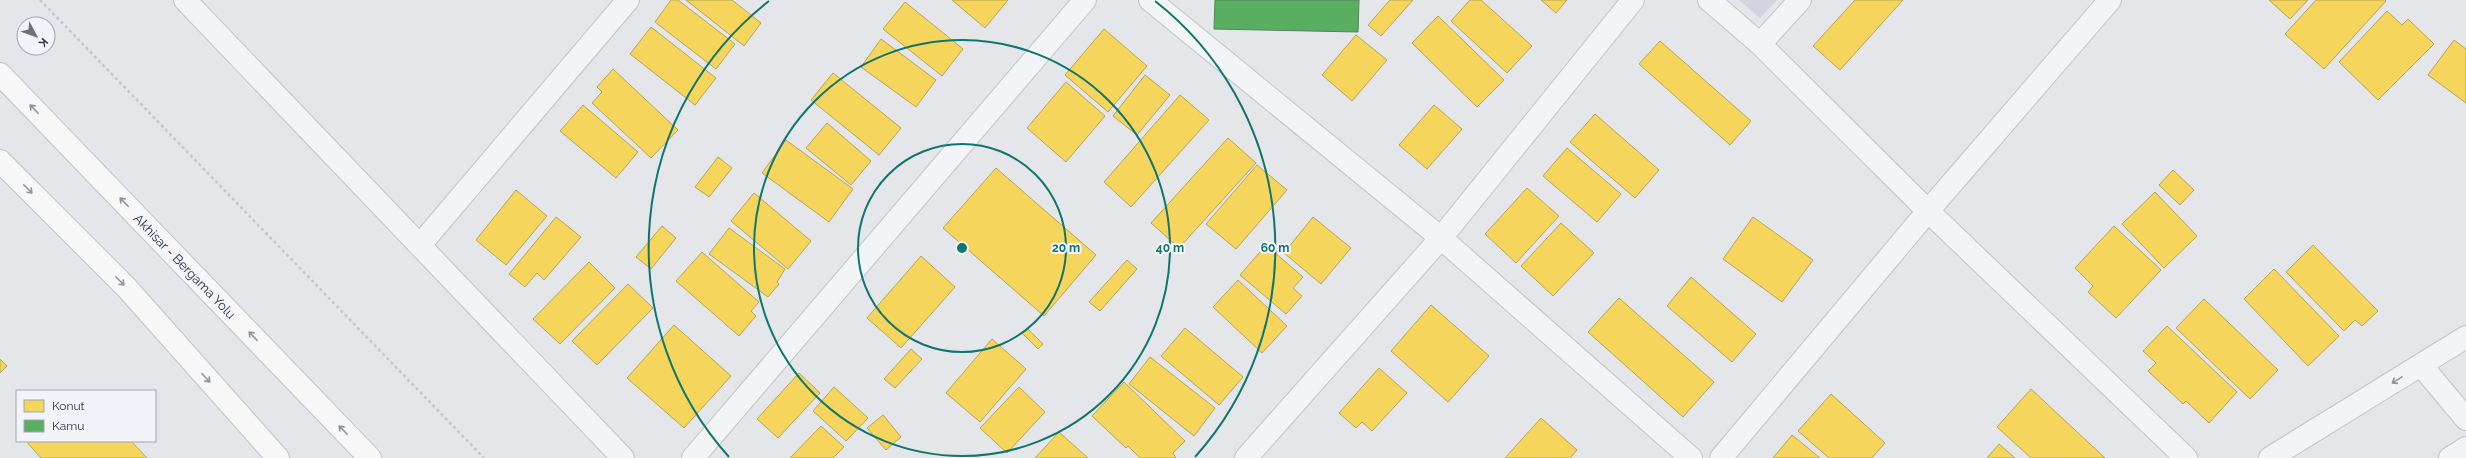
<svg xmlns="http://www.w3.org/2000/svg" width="2466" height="458" font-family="Raleway,sans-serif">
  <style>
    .built { fill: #d2d5dd }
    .homes { fill: #f6d55c; stroke: #b8a455 }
    .public { fill: #5aae61; stroke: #4b8859 }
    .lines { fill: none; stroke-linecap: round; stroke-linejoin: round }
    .minor-casing { stroke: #c2c4c8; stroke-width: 24 }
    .primary-casing { stroke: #c0c3c8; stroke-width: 24 }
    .path { stroke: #c5c7cc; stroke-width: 2.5; stroke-dasharray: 3 3; stroke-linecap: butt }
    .minor { stroke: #f3f4f6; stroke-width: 22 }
    .primary { stroke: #f7f7f8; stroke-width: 22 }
    .oneway { stroke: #90949f }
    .oneway2 { stroke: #8e929e }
    .ring { fill: none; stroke: #0f766e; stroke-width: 2 }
    .labels { text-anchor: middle; stroke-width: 4; stroke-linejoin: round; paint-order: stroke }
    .street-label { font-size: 13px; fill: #283146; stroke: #f2f4f9 }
    .centre { fill: #0f766e; stroke: #f2f4f9; stroke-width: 2 }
    .ring-label { font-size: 12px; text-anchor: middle; font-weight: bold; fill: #0f766e; stroke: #f2f4f9; stroke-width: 4; stroke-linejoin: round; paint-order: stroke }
  </style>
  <rect width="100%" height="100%" fill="#e4e6ea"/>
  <!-- built -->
  <path class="built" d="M1739,0H1777L1760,18Z"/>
  <!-- homes -->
  <path class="homes" d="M671,0H678L735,44L716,69L655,22Z
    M686,0H732L761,23L744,46Z
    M952,0H1008L985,28Z
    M1390,0H1413L1381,36L1368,25Z
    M1470,0H1481L1532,46L1507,73L1451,21Z
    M1541,0H1567L1556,13Z
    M1855,0H1903L1840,70L1813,46Z
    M2269,0H2308L2290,19Z
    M2316,0H2385L2386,1L2324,69L2285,34Z
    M905,2L963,49L942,76L883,29Z
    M2387,11L2402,25L2408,19L2434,44L2378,100L2339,62Z
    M1438,16L1504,80L1477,107L1412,43Z
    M651,27L716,78L695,105L630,54Z
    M1104,29L1147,66L1108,112L1065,75Z
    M1356,35L1387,60L1352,101L1322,75Z
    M881,39L936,80L916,107L861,67Z
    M2454,40L2466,49V103L2428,75Z
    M1660,41L1751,121L1730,145L1639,64Z
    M613,69L678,130L651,158L592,103L602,92L597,87Z
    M833,73L901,128L879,155L811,100Z
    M1145,75L1170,95L1137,135L1113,116Z
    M1066,82L1105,116L1066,162L1027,128Z
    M1180,95L1209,120L1131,207L1104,182Z
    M583,105L638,152L616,178L560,131Z
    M1434,105L1462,129L1427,169L1399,145Z
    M1595,114L1659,170L1635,198L1570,142Z
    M827,123L871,161L851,185L806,148Z
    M1228,138L1256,163L1179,248L1151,223Z
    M786,140L853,189L829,222L762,173Z
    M1567,148L1621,194L1597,222L1543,176Z
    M718,157L732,168L709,197L695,187Z
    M1257,165L1287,190L1236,249L1206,224Z
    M996,168L1096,255L1044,316L943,228Z
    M2173,170L2194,190L2180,205L2159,185Z
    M1527,188L1559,216L1516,263L1485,234Z
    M516,190L547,216L506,265L476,240Z
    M2155,192L2197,236L2164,268L2122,224Z
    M754,193L811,241L788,269L731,221Z
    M556,217L581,237L544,280L537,273L525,287L509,274Z
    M1313,217L1351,248L1321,284L1284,253Z
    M1753,217L1813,260L1782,302L1723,259Z
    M1561,223L1594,253L1553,296L1521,266Z
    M662,226L676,238L651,269L636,257Z
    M2114,226L2161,270L2116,318L2088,292L2093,286L2075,268Z
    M729,228L785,269L777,282L779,284L768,297L709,254Z
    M1266,245L1303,277L1293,288L1302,296L1286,314L1240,275Z
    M2313,245L2378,311L2362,326L2355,320L2344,331L2286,272Z
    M702,252L759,302L751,311L756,316L739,336L676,281Z
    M921,256L955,287L901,348L867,318Z
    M1127,260L1137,269L1100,311L1089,302Z
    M589,262L615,288L560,344L533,319Z
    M2274,269L2339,336L2308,366L2244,299Z
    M1691,277L1756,334L1732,362L1667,306Z
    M1238,280L1287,326L1262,353L1213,307Z
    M628,284L653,308L597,365L572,341Z
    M1619,298L1714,382L1683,417L1588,332Z
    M2204,299L2278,370L2250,399L2176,328Z
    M1431,305L1489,356L1448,402L1391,351Z
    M674,325L731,376L684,428L627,378Z
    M2167,326L2237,392L2209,423L2186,401L2183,404L2148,371L2156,363L2143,351Z
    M1027,328L1043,344L1038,349L1022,333Z
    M1185,328L1243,377L1219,405L1161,356Z
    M992,339L1026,369L980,422L946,393Z
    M911,349L922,359L895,388L884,379Z
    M1150,357L1215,408L1194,436L1129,384Z
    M0,359L7,366L0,373Z
    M1379,368L1407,393L1372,431L1362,422L1356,428L1339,413Z
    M799,373L820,393L778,438L757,419Z
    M1124,382L1185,441L1173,453L1176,458H1140L1128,446L1126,448L1092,416Z
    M834,387L868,418L846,441L813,411Z
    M1019,387L1045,412L1007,453L980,428Z
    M2031,389L2105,458H2031L1997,427Z
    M1831,394L1885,443L1872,458H1829L1798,431Z
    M883,415L901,437L886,450L867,428Z
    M1541,418L1577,450L1570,458H1505Z
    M821,426L844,447L833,458H790Z
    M1059,432L1088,458H1035Z
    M1792,435L1820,458H1773Z
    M26,441H131L147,458H41Z
    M1999,444L2015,458H1987Z"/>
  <!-- public -->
  <path class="public" d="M1215,0H1359L1358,32L1214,29Z"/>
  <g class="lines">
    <defs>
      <path id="minor" d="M185,0L623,458
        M1150,0L1441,238L1691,458
        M1709,0L1760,44L1928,211L2186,458
        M1760,44L1800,0
        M420,245L628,0
        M2421,365L2466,419
        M693,458L1085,0
        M1246,458L1441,238L1633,0
        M1721,458L1928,211L2110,0
        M2270,458L2466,337
        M2450,458L2466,448"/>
      <path id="primary" d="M0,74L370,458
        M0,161L126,287L278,458"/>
    </defs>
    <!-- minor casing -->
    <use href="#minor" class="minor-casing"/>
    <!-- primary casing -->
    <use href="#primary" class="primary-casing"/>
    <!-- path -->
    <path class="path" d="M40,0L484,458"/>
    <!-- minor -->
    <use href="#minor" class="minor"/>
    <!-- primary -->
    <use href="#primary" class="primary"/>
  </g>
  <!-- one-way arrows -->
  <defs><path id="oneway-shaft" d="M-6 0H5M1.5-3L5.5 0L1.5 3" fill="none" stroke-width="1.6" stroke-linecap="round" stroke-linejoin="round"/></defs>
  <g class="oneway">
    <use href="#oneway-shaft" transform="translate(34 109) rotate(-134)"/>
    <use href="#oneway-shaft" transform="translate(28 189) rotate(45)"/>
    <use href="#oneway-shaft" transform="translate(124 202) rotate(-134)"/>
    <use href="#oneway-shaft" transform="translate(120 281) rotate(45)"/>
    <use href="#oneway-shaft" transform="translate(253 336) rotate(-134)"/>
    <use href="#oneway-shaft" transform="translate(206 378) rotate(48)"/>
    <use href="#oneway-shaft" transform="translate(343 430) rotate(-134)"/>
  </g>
  <use class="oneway2" href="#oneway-shaft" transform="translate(2397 380) rotate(148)"/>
  <!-- distance rings -->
  <g class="ring">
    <circle cx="962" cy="248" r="104"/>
    <circle cx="962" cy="248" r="208"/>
    <path d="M729 457A313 313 0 0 1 769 1M1155 1A313 313 0 0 1 1195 457"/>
  </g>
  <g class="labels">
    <!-- street labels -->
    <g class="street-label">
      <text transform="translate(185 266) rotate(46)" y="5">Akhisar - Bergama Yolu</text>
    </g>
  </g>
  <circle cx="962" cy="248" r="6" class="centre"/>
  <g class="ring-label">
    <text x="1066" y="252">20 m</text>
    <text x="1170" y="252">40 m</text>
    <text x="1275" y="252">60 m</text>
  </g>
  <!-- legend -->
  <rect x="16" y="390" width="140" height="52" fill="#f2f4f9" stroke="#a1a6b1"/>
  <rect x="24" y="400" width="20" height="12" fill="#f6d55c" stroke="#a1a6b1"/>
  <text x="52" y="410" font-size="12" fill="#283146">Konut</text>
  <rect x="24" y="420" width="20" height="12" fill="#5aae61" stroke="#a1a6b1"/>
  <text x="52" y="430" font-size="12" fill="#283146">Kamu</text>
  <!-- north arrow -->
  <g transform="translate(36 36) rotate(131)"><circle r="19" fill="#f2f4f9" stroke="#a1a6b1"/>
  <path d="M0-3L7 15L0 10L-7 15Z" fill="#6a707f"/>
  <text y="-6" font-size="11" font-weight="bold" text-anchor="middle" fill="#283146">K</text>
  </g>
</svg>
